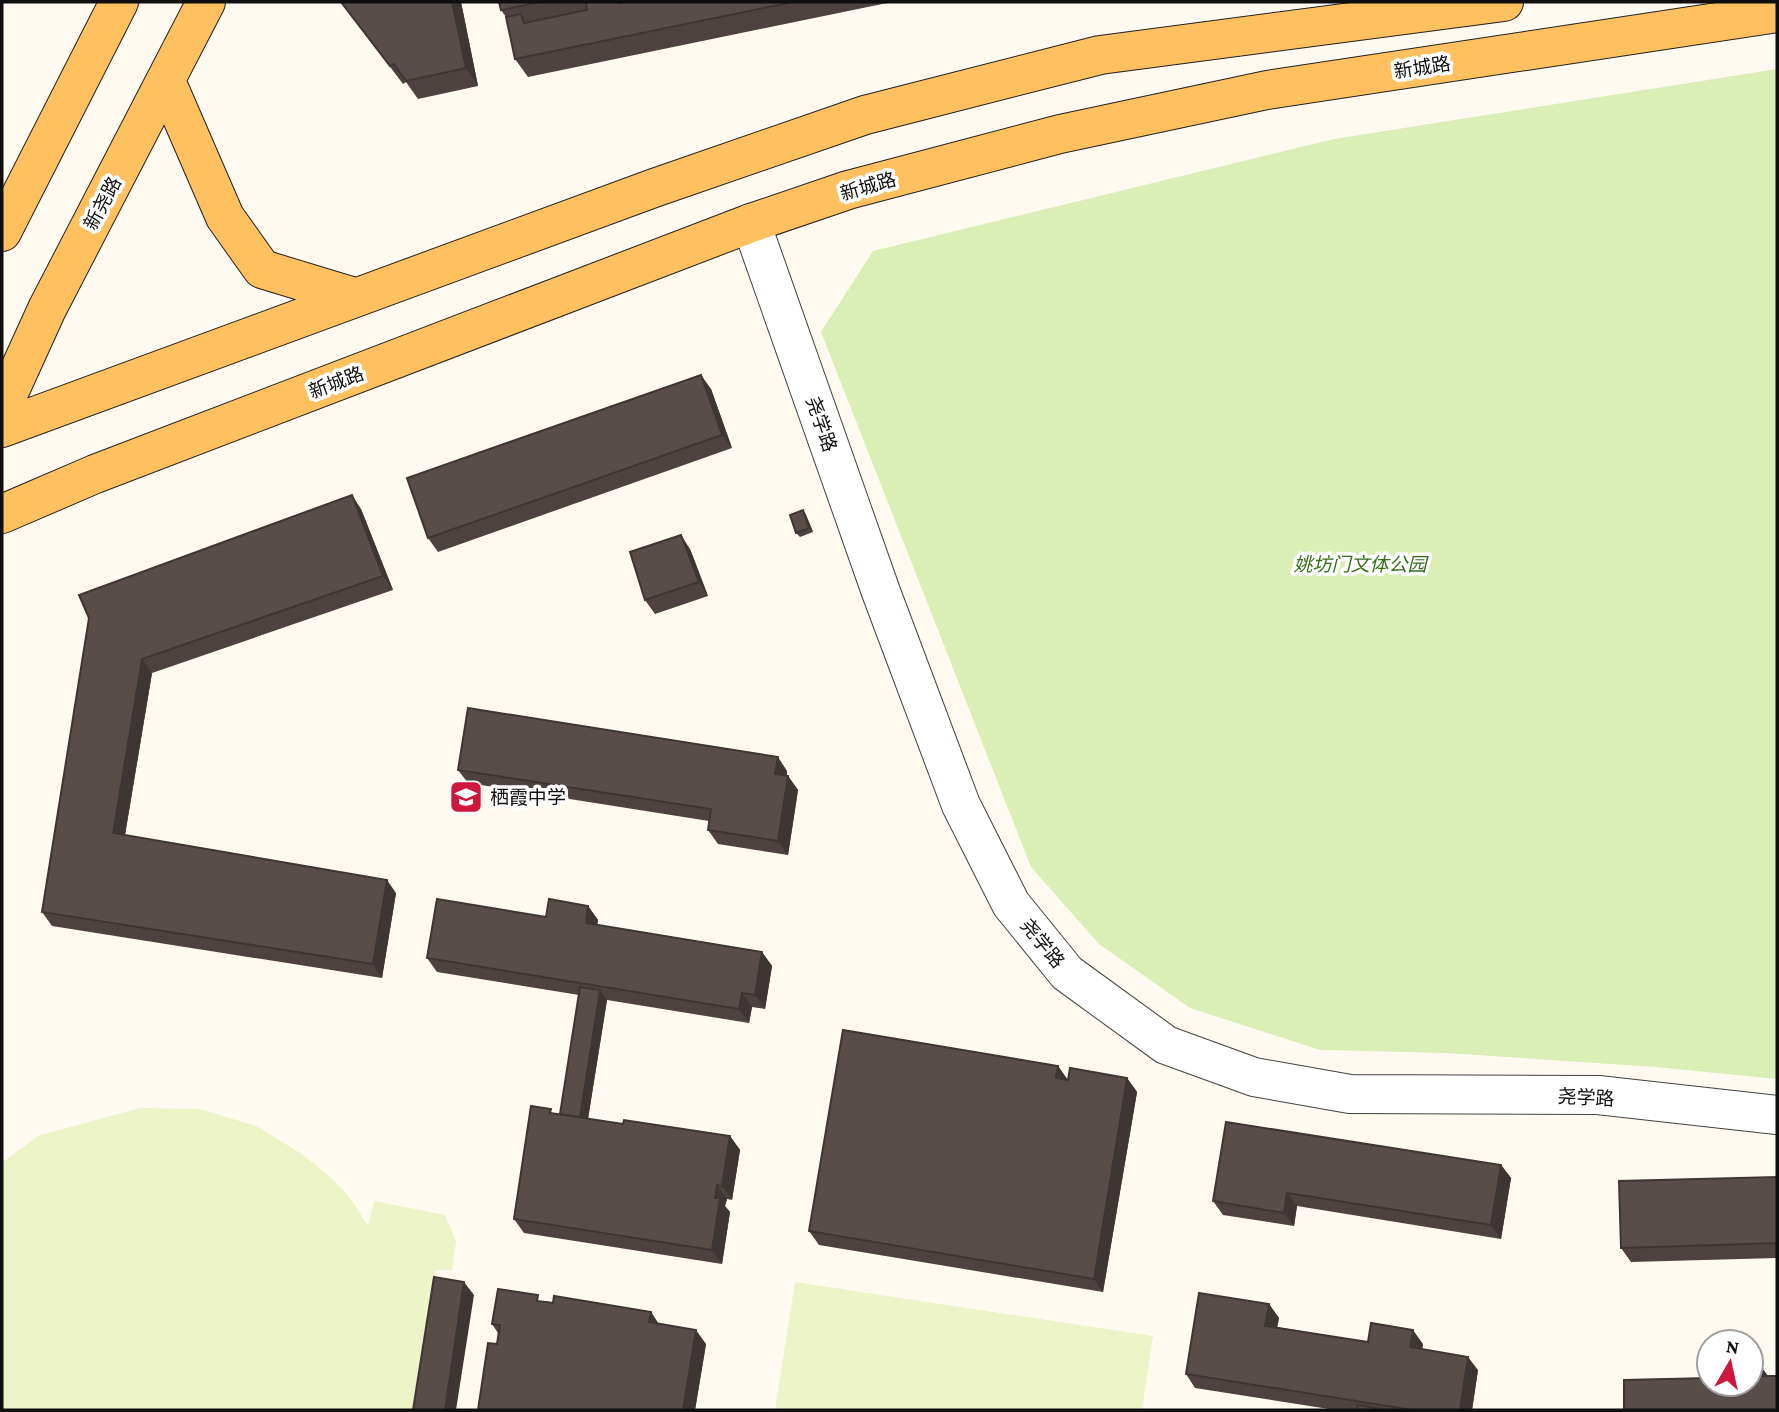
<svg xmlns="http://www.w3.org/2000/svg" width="1779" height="1412" font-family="'Crimson Pro','Noto Sans SC',serif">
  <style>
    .green { fill: #dbeeb5 }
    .pitch { fill: #ecf4c8 }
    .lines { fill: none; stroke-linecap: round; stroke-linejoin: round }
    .minor-casing { stroke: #424242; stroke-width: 40 }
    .major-casing { stroke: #202020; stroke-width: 40 }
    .minor { stroke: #fff; stroke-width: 38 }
    .major { stroke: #ffc060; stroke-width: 38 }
    .wall { fill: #4d4240 }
    .shaded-wall { fill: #3e3634 }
    .building { fill: #594d4a; stroke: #3e3634; stroke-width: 2 }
    .labels { text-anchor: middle; stroke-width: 7; stroke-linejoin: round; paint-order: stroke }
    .street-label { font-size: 19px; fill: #0f0f0f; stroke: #fff }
    .park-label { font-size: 19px; font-style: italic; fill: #366e17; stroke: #fff }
    .poi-label { font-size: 19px; fill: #0f0f0f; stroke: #fff; text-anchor: start }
  </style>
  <rect width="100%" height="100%" fill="#fffaf0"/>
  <!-- green -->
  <path class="green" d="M1777,69V1079L1655,1067L1446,1053L1320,1050L1190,1008L1099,944L1031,867L821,332L873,251L1334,139Z"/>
  <!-- pitch -->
  <path class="pitch" d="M140,1108L200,1109L256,1126L302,1154L335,1181L353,1202L368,1226L374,1201L445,1215L456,1241L452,1270H436L414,1410H2V1160L3,1162L38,1136Z
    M795,1282L1153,1336L1142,1410H775Z"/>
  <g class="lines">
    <defs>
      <path id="minor" d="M751,223L881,592L961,805L1011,904L1067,973L1166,1045L1254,1077L1350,1094L1598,1095L1777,1115"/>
      <path id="major" d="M166,81L225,217L262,269L354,297
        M2,232L119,2
        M2,408L47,309L206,2
        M2,428L654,188L865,115L1100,55L1504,2
        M2,514L95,474L751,223L848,190L1060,134L1267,90L1777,13"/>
    </defs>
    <!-- minor casing -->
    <use href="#minor" class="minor-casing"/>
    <!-- major casing -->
    <use href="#major" class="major-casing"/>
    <!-- minor -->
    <use href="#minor" class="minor"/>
    <!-- major -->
    <use href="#major" class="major"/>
  </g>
  <!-- wall -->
  <path class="wall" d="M341,2H461L478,86L418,99L406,82L403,84Z
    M499,2H892L528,77L515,59L506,17L501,10Z
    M711,389L732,448L438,552L428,538Z
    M361,509L393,590L152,673L125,835L396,893L382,978L52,926L42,912L89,618Z
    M803,510L806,515L813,532L800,537L796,533Z
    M690,549L708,596L655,614L645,600Z
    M458,770L787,771V776H788L798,790L788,855L718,844L708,830L709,821L468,783Z
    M588,906L598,920L597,925L762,952L772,966L765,1009L752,1007L749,1023L607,1000L588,1119L623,1124L730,1136L740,1150L732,1200L727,1199L725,1206L730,1212L722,1264L524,1233L514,1219L554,1113L560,1114L579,995L437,972L427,958L546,917Z
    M1058,1066L1067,1080L1127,1078L1137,1092L1103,1292L819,1245L809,1231Z
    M1501,1165L1511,1178L1501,1239L1297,1206L1294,1226L1223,1215L1213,1201Z
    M1777,1177V1258L1631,1262L1621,1248Z
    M542,1301L651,1312L658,1323L706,1344L695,1410H478L497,1344L498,1333L492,1324Z
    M1269,1304L1279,1318L1277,1327L1368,1342L1423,1344L1422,1349L1478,1370L1472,1410H1335L1195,1388L1186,1374Z"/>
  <!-- shaded-wall -->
  <path class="shaded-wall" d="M452,2H461L478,86L466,68Z
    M701,375L711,389L732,448L722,435Z
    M352,495L361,509L393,590L383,576Z
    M803,510L806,515L813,532L809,528Z
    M681,535L690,549L708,596L699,582Z
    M142,659L152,673L123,847L113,833Z
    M778,757L787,771L785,788L775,774Z
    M788,776L798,790L788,855L778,841Z
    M387,880L396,893L382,978L373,964Z
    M588,906L598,920L595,937L586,923Z
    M762,952L772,966L765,1009L755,995Z
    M600,990L607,1000L586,1131L579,1121Z
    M742,993L752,1007L749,1023L739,1009Z
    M1058,1066L1068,1080L1056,1078Z
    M1127,1078L1137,1092L1103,1292L1094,1279Z
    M730,1136L740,1150L732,1200L722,1186Z
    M1501,1165L1511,1178L1501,1239L1491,1225Z
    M717,1185L727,1199L725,1206L730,1212L722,1264L712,1250L715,1198Z
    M1287,1193L1297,1206L1294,1226L1284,1213Z
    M464,1282L474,1295L456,1410H445Z
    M1269,1304L1279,1318L1275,1339L1265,1326Z
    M651,1312L660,1326L649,1322Z
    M696,1330L706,1344L695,1410H683Z
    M1413,1330L1423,1344L1420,1361L1410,1347Z
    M1468,1357L1478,1370L1472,1410H1460Z
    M1758,1362L1768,1376H1758Z"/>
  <!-- building -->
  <path class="building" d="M341,2H452L466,68L406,81L394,64L390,66Z
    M499,2H541L501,10Z
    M586,2H619V3L627,2H793L515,59L506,17L521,14L524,23L587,10Z
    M701,375L722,435L428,538L407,478Z
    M352,495L383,576L142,659L113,833L387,880L373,964L42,912L89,618L79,595Z
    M803,510L809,528L796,533L790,515Z
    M681,535L699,582L645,600L630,552Z
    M468,708L778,757L775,774L788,776L778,841L708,830L711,809L458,770Z
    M437,899L546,917L549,899L588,906L586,923L762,952L755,995L742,993L739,1009L427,958Z
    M580,987L600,990L580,1117L560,1114Z
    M843,1030L1058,1066L1056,1078L1068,1080L1070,1068L1127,1078L1094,1279L809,1231Z
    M531,1106L551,1109L550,1113L623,1124L624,1120L730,1136L722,1186L717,1185L715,1198H720L712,1250L514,1219Z
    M1226,1122L1501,1165L1491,1225L1287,1193L1284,1213L1213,1201Z
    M1777,1177V1243L1621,1248L1619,1181Z
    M434,1277L464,1282L445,1410H413Z
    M498,1289L538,1295L537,1301L553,1303L554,1296L651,1312L649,1322L696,1330L683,1410H478L488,1343L497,1344L500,1325L492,1324Z
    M1199,1293L1269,1304L1265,1326L1368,1342L1371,1323L1413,1330L1410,1347L1468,1357L1460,1410H1413L1186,1374Z
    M1751,1362H1758V1376H1777V1410H1624V1380L1709,1378V1384H1751Z
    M1358,1405L1380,1409L1379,1410H1357Z"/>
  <!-- icons -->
  <defs>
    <symbol id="school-square" viewBox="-11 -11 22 22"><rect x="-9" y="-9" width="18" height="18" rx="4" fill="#ce173c" stroke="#fff"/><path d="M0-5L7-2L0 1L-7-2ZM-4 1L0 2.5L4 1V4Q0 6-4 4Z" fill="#fff"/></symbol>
  </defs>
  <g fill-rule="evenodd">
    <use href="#school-square" x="447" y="778" width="38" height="38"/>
  </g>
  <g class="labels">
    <!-- street labels -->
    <g class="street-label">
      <text transform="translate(1422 67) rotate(-9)" y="7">新城路</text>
      <text transform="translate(868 186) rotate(-16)" y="7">新城路</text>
      <text transform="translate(102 203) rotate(-62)" y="7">新尧路</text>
      <text transform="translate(336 382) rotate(-21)" y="7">新城路</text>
      <text transform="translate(822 424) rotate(71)" y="7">尧学路</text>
      <text transform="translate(1043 943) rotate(51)" y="7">尧学路</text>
      <text transform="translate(1586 1097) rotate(3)" y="7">尧学路</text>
    </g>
    <!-- park labels -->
    <g class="park-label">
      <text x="1360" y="571">姚坊门文体公园</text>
    </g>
    <!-- poi labels -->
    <g class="poi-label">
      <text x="490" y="804">栖霞中学</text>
    </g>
  </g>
  <!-- border -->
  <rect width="1779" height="1412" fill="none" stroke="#0f0f0f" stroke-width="7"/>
  <!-- north arrow -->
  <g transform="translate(1730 1363) rotate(9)"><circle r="33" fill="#ffffff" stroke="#9f9f9f" stroke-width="2"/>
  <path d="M0-5L12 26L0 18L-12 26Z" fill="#ce173c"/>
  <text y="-10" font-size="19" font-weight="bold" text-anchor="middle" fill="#0f0f0f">N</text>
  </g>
</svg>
